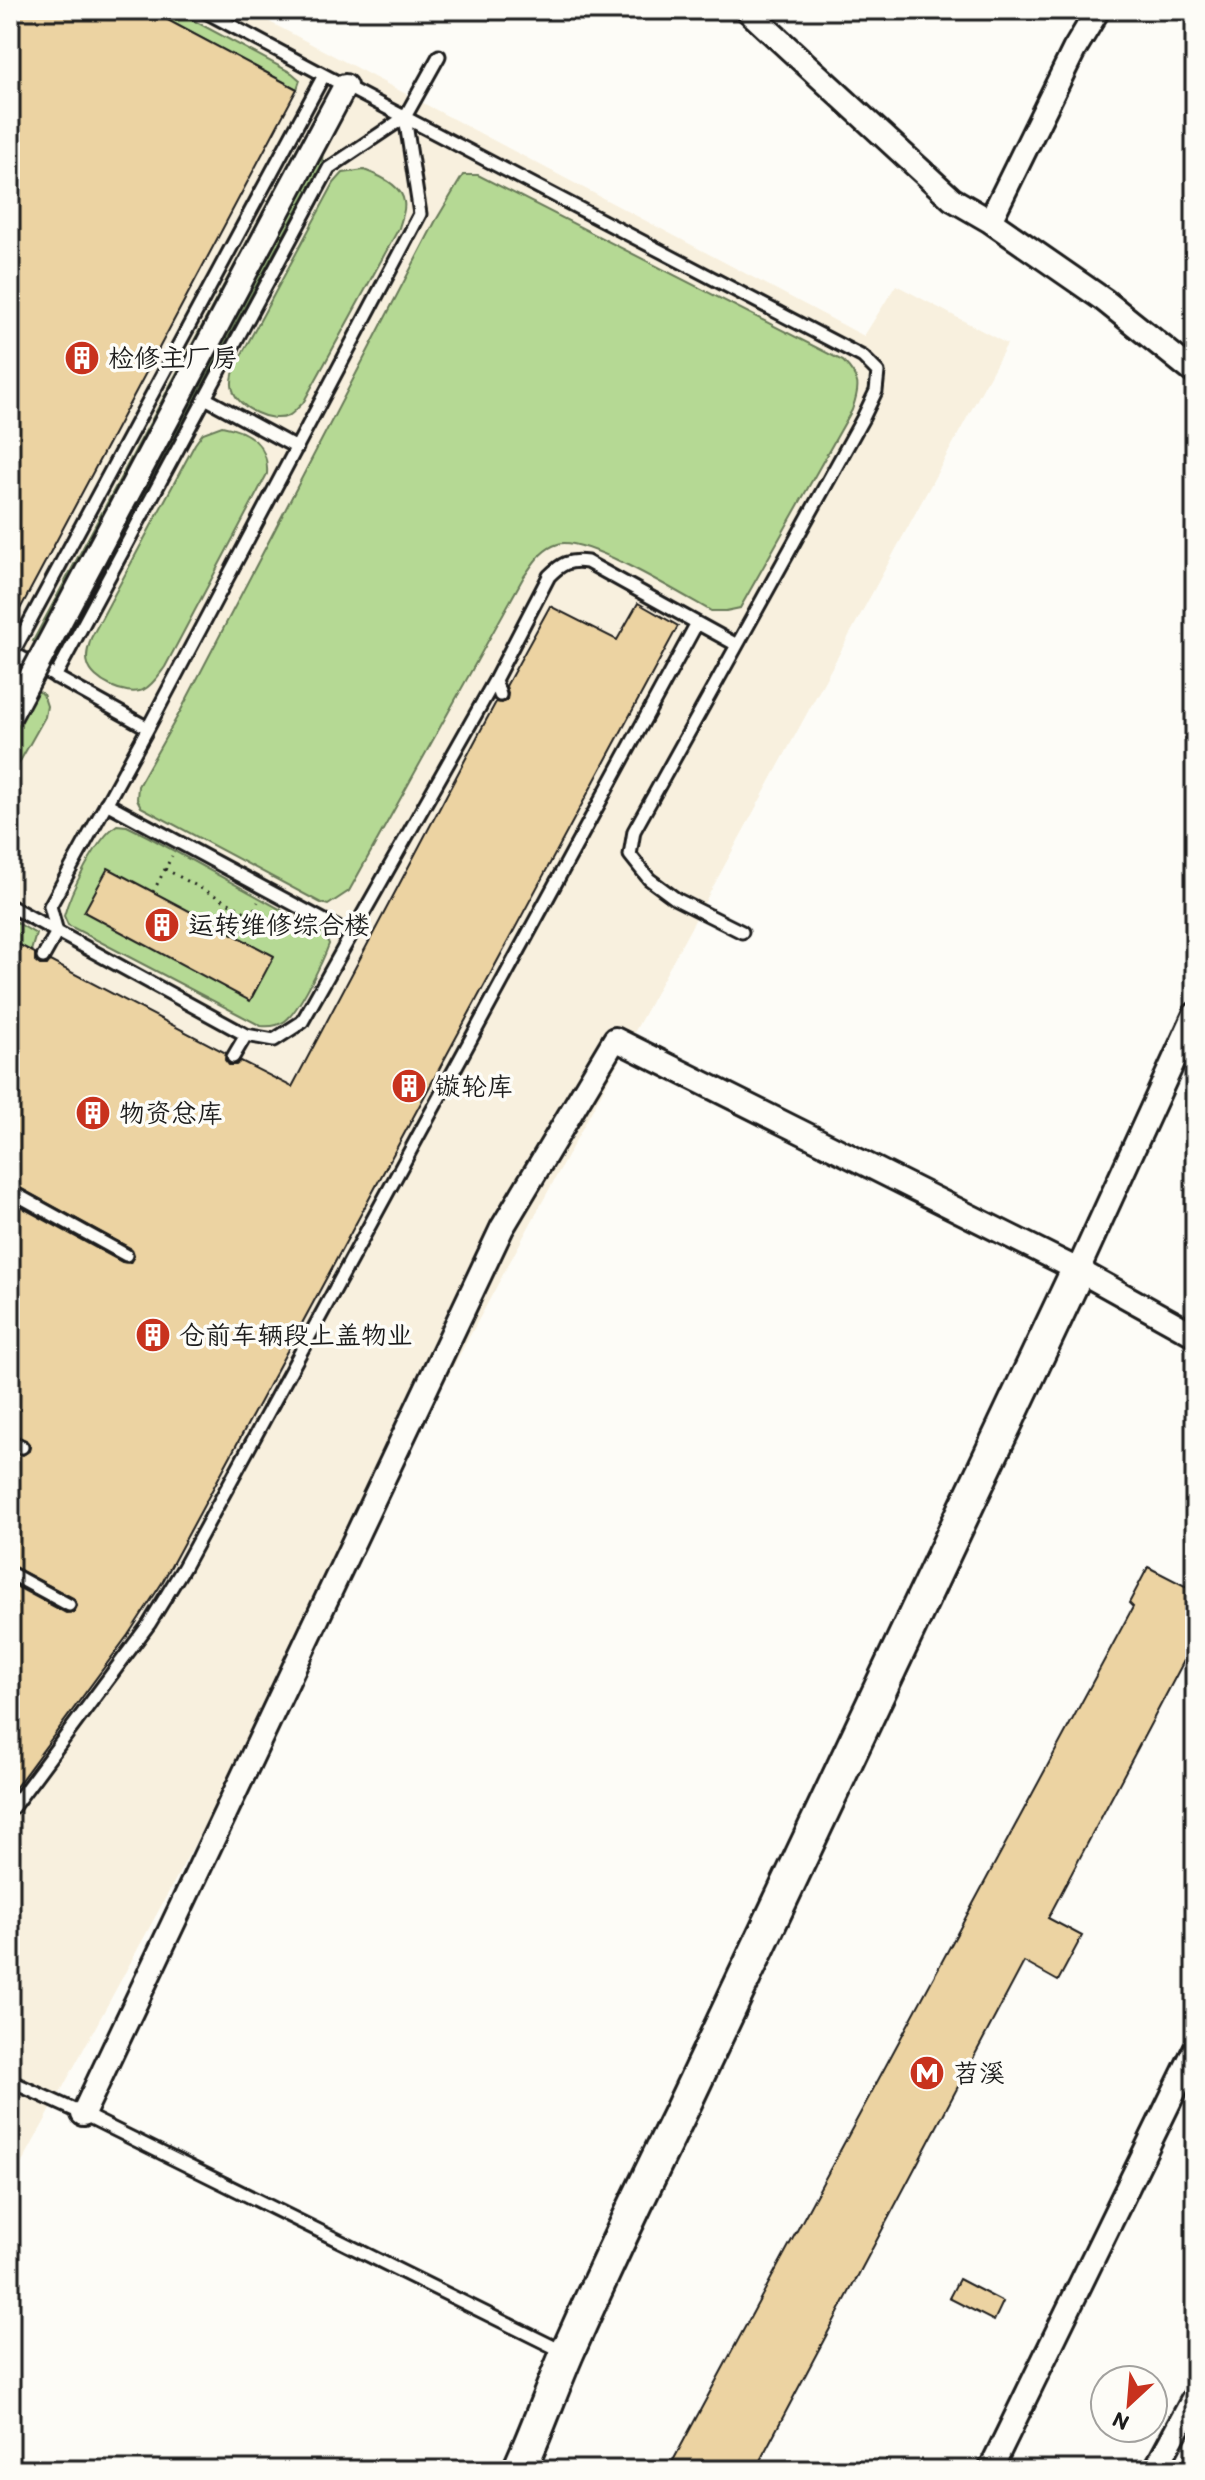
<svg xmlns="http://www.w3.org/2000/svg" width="1205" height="2480" font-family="Itim,'LXGW WenKai TC',sans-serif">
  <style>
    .built { fill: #f8f0de }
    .green { fill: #b5d994; stroke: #687a58; stroke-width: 2 }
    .building { fill: #ecd3a2; stroke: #1c1c1c; stroke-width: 2 }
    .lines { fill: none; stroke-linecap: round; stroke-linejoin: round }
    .lane-casing { stroke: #1c1c1c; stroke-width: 17 }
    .street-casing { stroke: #1c1c1c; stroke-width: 28 }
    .secondary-casing { stroke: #1c1c1c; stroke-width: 38 }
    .path { stroke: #1c1c1c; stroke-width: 3; stroke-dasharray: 2 6; stroke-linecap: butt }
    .lane { stroke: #fdfcf7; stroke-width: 11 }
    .street { stroke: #fdfcf7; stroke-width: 22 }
    .secondary { stroke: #fdfcf7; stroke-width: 32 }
    .street-bridge-casing { stroke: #1c1c1c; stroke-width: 28; stroke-linecap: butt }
    .street-bridge { stroke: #fdfcf7; stroke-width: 22 }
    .labels { text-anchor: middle; stroke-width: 7; stroke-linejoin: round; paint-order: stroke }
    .poi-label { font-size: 26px; fill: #1c1c1c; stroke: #fdfcf7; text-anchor: start }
  </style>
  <rect width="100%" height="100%" fill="#fdfcf7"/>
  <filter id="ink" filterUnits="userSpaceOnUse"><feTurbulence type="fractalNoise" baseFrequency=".0125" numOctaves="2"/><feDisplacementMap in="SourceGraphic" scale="16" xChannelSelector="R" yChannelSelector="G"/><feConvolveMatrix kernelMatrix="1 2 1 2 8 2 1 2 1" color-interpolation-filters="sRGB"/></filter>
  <g filter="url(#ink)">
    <!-- built -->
    <path class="built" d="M10,10H247L864,336L896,285L1007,344L10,2185Z"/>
    <!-- green -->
    <path class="green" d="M149,10H174L292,73L300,80L297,89Z
      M321,104L325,105L322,164L66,637L61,646L53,649L33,641Z
      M364,170C378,175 402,185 404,202C406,210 401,220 399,228L303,403C298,407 293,414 288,416C271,424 238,408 233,390C230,382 233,373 236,365L334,183L343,173Z
      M463,175H478L843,361C861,379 860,387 852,410L740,608L726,611H711C684,596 585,535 558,544C541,549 533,564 523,578L349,891L328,905L321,903L141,807L137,799L138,786L181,710L435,222Z
      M222,426C249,431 269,445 267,474L165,667C159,675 152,686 143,690C126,697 92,681 88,664C85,655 89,646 91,638L195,444L203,433Z
      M14,678L43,694L47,706L45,717L10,779V685Z
      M117,825L127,826L149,837L325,934L329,944C323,961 299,1011 285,1021C278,1026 270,1027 261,1026L68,925L64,916C70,892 97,838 117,825Z
      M16,922L36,934L31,951L10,940V933Z"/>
    <!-- building -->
    <path class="building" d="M10,10H149L297,89L10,628Z
      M638,603L678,626L162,1583L128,1635L10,1795V1583L66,1613L74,1612L77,1606L73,1598L10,1565V1450L23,1455L29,1451L30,1447L26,1440L10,1433V1201L122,1262L130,1263L134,1256L130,1248L10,1183V940L35,953V961L40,965H47L50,961L226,1053L225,1060L229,1065H236L241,1061L292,1087L483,726L496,702L502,703L507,700L508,693L506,686L550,606L617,640Z
      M108,868L274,956L250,1001L84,912Z
      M1148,1567L1195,1591V1640L1048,1918L1082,1936L1058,1981L1024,1962L755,2470H668L1133,1607L1129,1603Z
      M959,2279L1003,2302L994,2321L949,2298Z"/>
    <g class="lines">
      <defs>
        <path id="lane" d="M324,75L863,357L878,372L876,391L863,418L634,831L630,855L649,879L676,899L742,932
          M205,398L297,448
          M697,623L737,645
          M13,653L148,728
          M10,658L324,75L202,10
          M55,677L329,168L405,117L439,56
          M106,803L351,935
          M10,906L246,1035L233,1057
          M43,957L57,932L50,906L148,728L420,214L405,117
          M246,1035L274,1040L302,1022L495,680
          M10,1191L126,1255
          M10,1441L22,1447
          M10,1573L69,1605
          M10,1811L149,1624L184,1567L697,623L587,562C569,559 561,564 549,576L495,680L500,695
          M10,2081L83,2114L566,2353"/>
        <path id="street" d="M747,10L952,199L990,221L1104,300L1195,373
          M275,217L345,86
          M990,221L1074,50L1098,10
          M1078,1270L1195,1014
          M83,2114L502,1228L615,1039L1078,1270L1195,1335
          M990,2470L1195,2049
          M1155,2470L1195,2396"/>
        <path id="secondary" d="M519,2470C537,2431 551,2390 568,2351C604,2270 642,2190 681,2111L1078,1270"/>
      </defs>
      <!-- lane casing -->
      <use href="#lane" class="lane-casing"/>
      <!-- street casing -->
      <use href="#street" class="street-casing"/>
      <!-- secondary casing -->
      <use href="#secondary" class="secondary-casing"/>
      <!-- path -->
      <path class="path" d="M165,869L251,915
        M153,892L172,856
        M239,938L258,902"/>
      <!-- lane -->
      <use href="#lane" class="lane"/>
      <!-- street -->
      <use href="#street" class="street"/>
      <!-- secondary -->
      <use href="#secondary" class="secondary"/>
      <defs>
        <path id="street-bridge" d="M10,716L275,217"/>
      </defs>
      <!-- street-bridge casing -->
      <use href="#street-bridge" class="street-bridge-casing"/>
      <!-- street-bridge -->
      <use href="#street-bridge" class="street-bridge"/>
    </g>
  </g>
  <!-- icons -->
  <defs>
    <symbol id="building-disc" viewBox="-11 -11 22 22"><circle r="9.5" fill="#c8321e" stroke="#fdfcf7"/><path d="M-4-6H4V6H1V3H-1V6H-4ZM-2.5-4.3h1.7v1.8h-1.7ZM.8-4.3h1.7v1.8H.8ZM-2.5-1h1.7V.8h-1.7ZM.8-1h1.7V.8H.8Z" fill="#fff"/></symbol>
    <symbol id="metro-disc" viewBox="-11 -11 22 22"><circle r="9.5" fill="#c8321e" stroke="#fdfcf7"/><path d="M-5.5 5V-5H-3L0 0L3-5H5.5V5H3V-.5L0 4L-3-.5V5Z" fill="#fff"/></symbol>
  </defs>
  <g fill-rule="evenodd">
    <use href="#building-disc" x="62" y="338" width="40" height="40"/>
    <use href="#building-disc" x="142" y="905" width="40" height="40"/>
    <use href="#building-disc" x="389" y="1066" width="40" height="40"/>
    <use href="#building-disc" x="73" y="1093" width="40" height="40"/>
    <use href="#building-disc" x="133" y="1315" width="40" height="40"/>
    <use href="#metro-disc" x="907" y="2053" width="40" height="40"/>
  </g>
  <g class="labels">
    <!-- poi labels -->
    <g class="poi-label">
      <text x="108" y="367">检修主厂房</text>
      <text x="188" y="934">运转维修综合楼</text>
      <text x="435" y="1095">镟轮库</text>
      <text x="119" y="1122">物资总库</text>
      <text x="179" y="1344">仓前车辆段上盖物业</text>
      <text x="953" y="2082">苕溪</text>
    </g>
  </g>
  <!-- margin -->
  <rect width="1205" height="2480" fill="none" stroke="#fdfcf7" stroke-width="40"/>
  <rect x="20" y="20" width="1165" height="2440" fill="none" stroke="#1c1c1c" stroke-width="3" filter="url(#ink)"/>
  <!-- north arrow -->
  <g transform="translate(1129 2404) rotate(206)"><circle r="38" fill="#fdfcf7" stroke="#a3a29f" stroke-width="2"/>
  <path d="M0-6L14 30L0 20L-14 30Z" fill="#c8321e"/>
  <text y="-12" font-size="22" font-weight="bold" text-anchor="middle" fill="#1c1c1c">N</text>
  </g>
</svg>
